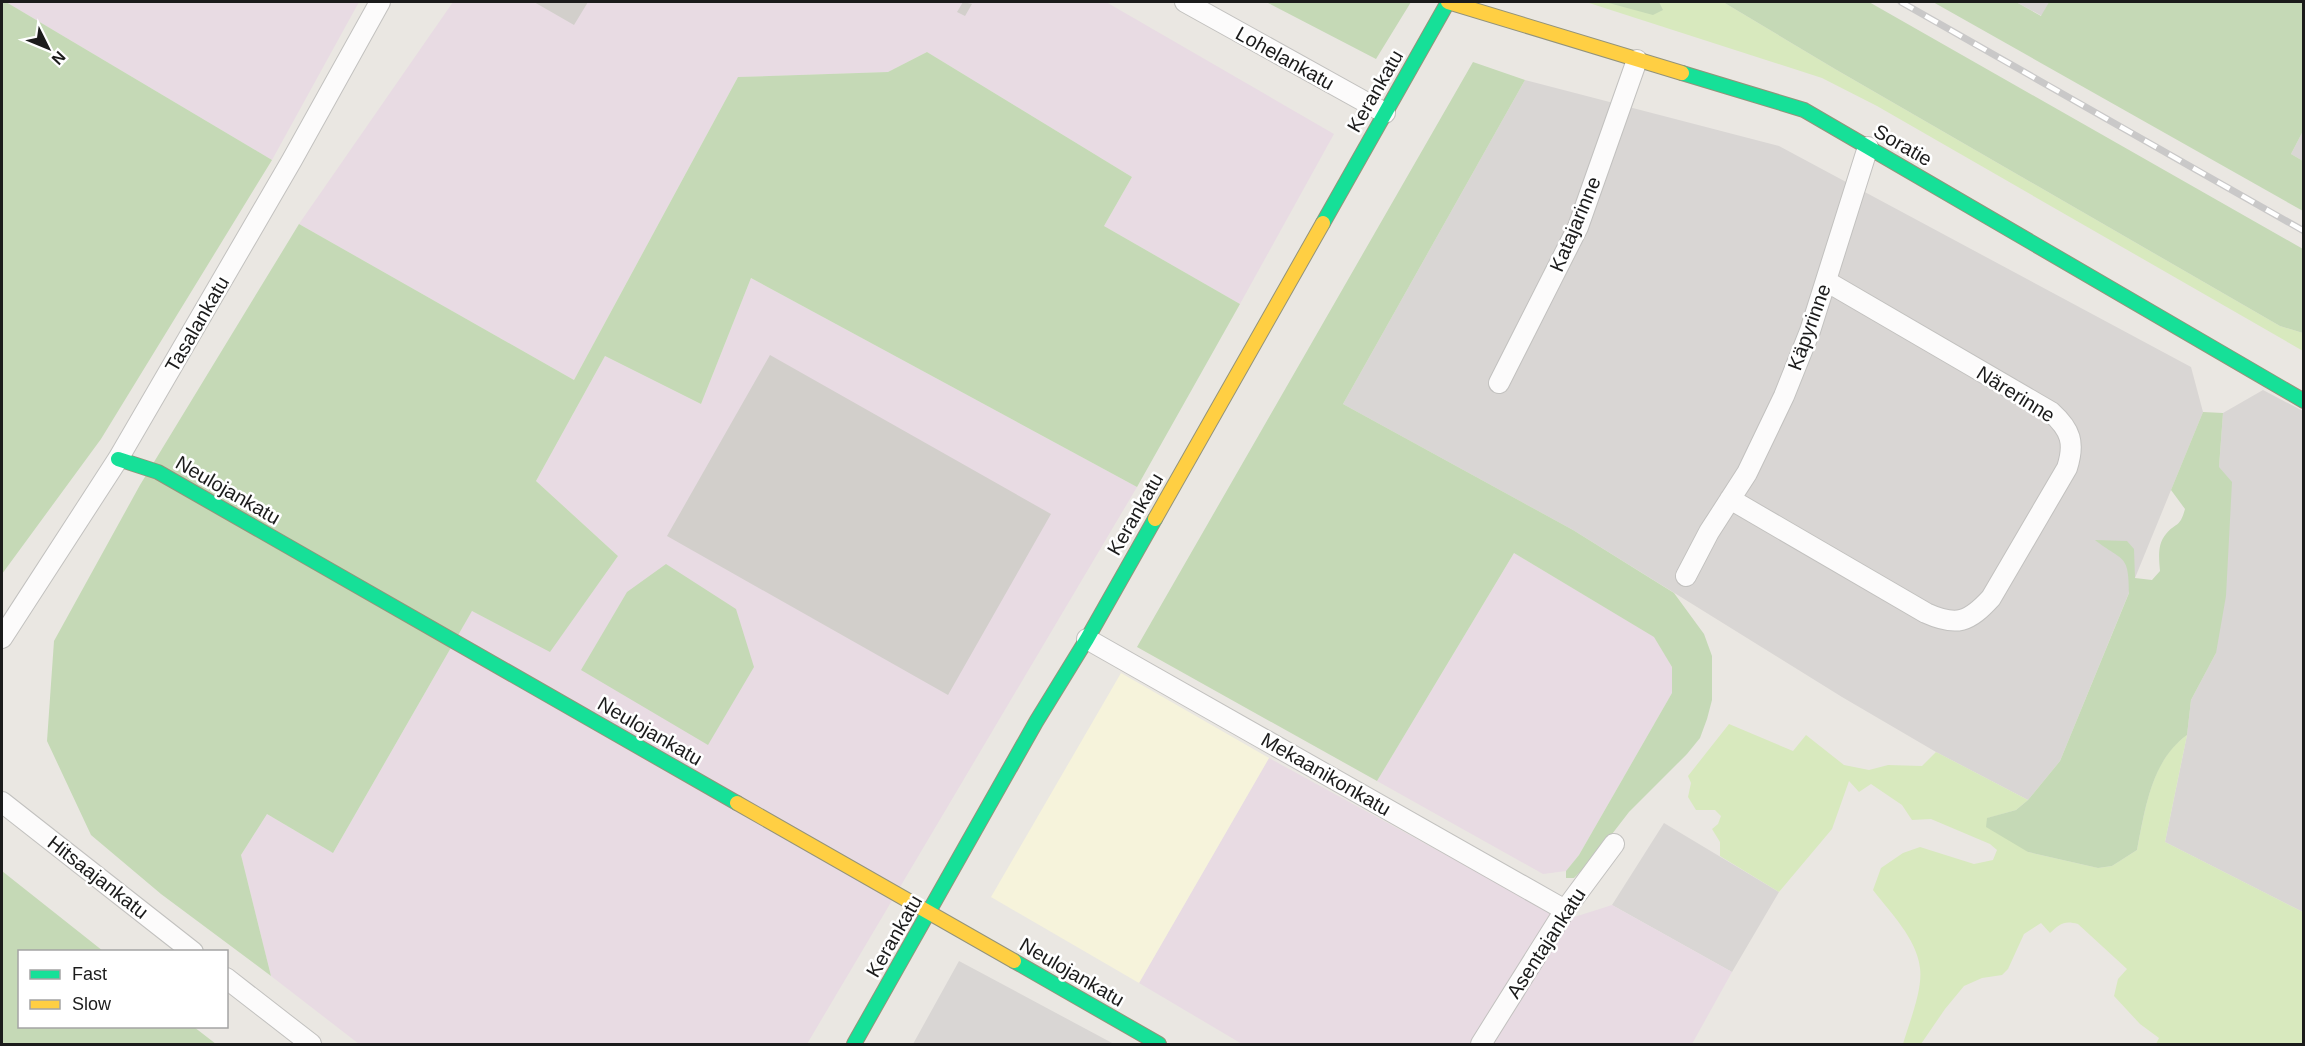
<svg xmlns="http://www.w3.org/2000/svg" width="2305" height="1046" font-family="Arial,sans-serif">
  <style>
    .residential { fill: #d9d6d4 }
    .industrial { fill: #e8dbe3 }
    .education { fill: #f6f3db }
    .grass { fill: #d8e9be }
    .forest { fill: #c5d9b6 }
    .building { fill: #d2cfcb }
    .lines { fill: none; stroke-linecap: round; stroke-linejoin: round }
    .street-casing { stroke: #c2c1bf; stroke-width: 22 }
    .fast-casing { stroke: #93937a; stroke-width: 16 }
    .slow-casing { stroke: #93937a; stroke-width: 16 }
    .street { stroke: #fcfbfb; stroke-width: 20 }
    .fast { stroke: #16e098; stroke-width: 14 }
    .slow { stroke: #ffcf43; stroke-width: 14 }
    .rail-casing { stroke: #c9c8c8; stroke-width: 7 }
    .rail { stroke: #fff; stroke-width: 4.5; stroke-dasharray: 14; stroke-linecap: butt }
    .labels { text-anchor: middle; stroke-width: 5; stroke-linejoin: round; paint-order: stroke }
    .street-label { font-size: 20px; fill: #1b1b1b; stroke: #fff }
  </style>
  <rect width="100%" height="100%" fill="#eae7e2"/>
  <!-- residential -->
  <path class="residential" d="M2016,2H2049L2042,16Z
    M1525,80L1779,146L2191,367L2203,412L2060,761L2028,800L1936,752L1842,697L1573,530L1343,404Z
    M2303,131V161L2291,154Z
    M2263,390L2303,411V912L2165,842L2187,735L2191,700L2216,653L2219,467L2223,413Z
    M1664,823L1779,892L1732,972L1612,905Z
    M959,961L1114,1044H913Z"/>
  <!-- industrial -->
  <path class="industrial" d="M6,2H359L272,160Z
    M453,2H1106L1334,134L1240,304L1104,226L1132,177L927,52L888,72L738,77L574,380L299,224Z
    M751,278L1137,487L807,1044H359L271,976L241,855L267,814L333,853L472,611L550,651L618,556L536,481L605,356L701,404Z
    M1514,553L1655,637L1672,667V693L1579,855L1566,871L1543,874L1377,781Z
    M1269,758L1565,920L1612,905L1732,972L1692,1044H1242L1139,983Z"/>
  <!-- education -->
  <path class="education" d="M1121,673L1269,758L1139,983L991,897Z"/>
  <!-- grass -->
  <path class="grass" d="M1586,2H1723L1835,69L2280,326L2303,333V351L1877,106L1822,78Z
    M1729,724L1793,751L1806,735L1844,765L1869,770L1888,765L1922,766L1936,752L2028,800L2016,810L1988,818L2028,852L2098,868L2112,866L2137,850C2145,810 2151,760 2187,735L2165,842L2303,912V1044H2156L2159,1038L2140,1024L2114,996L2118,979L2127,969L2078,924C2064,920 2060,924 2050,933L2041,923L2024,934L2008,969L2002,975L1982,978L1964,986L1945,1009L1921,1044H1903C1909,1023 1923,990 1920,968C1917,939 1890,912 1873,890L1881,868L1903,853L1920,847L1974,864L1993,860L1997,850L1990,844L1931,819L1912,820L1902,805L1871,784L1859,792L1849,781L1832,829L1779,892L1720,856V842L1712,829L1718,824L1721,816L1715,810H1696L1688,797L1691,783L1688,776Z"/>
  <!-- forest -->
  <path class="forest" d="M2,2H6L272,160L101,439L2,574Z
    M1266,2H1411L1376,59Z
    M1605,2H1659L1663,10L1653,15Z
    M1723,2H1869L2303,249V333L2280,326L1835,69Z
    M1933,2H2016L2041,16L2049,2H2303V131L2291,154L2303,161V211Z
    M927,52L1132,177L1104,226L1240,304L1137,487L751,278L701,404L605,356L536,481L618,556L550,652L472,611L333,853L267,814L241,855L271,976L161,894L91,835L47,741L54,641L140,485L299,224L574,380L738,77L888,72Z
    M1473,62L1525,80L1343,404L1573,530L1674,593L1704,634L1712,656V700L1707,719L1700,738L1687,754L1629,812L1592,860L1574,878H1566V871L1579,855L1672,693V667L1654,637L1514,553L1377,781L1137,647Z
    M2203,412L2223,413L2219,467L2232,482L2226,596L2216,653L2191,700L2187,735C2151,761 2145,810 2137,850L2112,866L2098,868L2028,852L1986,827L1987,818L2016,810L2028,800L2060,761L2129,593C2129,553 2123,562 2095,540L2127,541L2134,549L2135,578L2152,580L2160,571C2159,559 2157,544 2166,534C2176,522 2180,528 2185,509L2171,490Z
    M666,564L736,609L754,667L708,745L581,670L627,592Z
    M2,871L103,951L20,952V1026L194,1027L216,1044H2Z"/>
  <!-- building -->
  <path class="building" d="M534,2H588L574,25Z
    M963,2L972,4L965,16L957,12Z
    M770,355L1051,514L948,695L667,536Z"/>
  <g class="lines">
    <defs>
      <path id="street" d="M1185,2L1385,113
        M1499,383L1578,227L1637,60
        M1730,499L1926,613C1957,627 1969,622 1991,598L2067,468C2075,443 2071,430 2051,412L1826,281
        M1686,576L1709,532L1747,473L1784,396L1810,331L1868,147
        M2,638L118,459L292,160L380,2
        M1087,639L1565,910
        M2,802L193,952
        M226,978L311,1044
        M1481,1044L1565,910L1614,844"/>
      <path id="fast" d="M1682,73L1804,110L2304,401
        M1323,223L1448,2
        M118,459L158,472L737,803
        M1014,961L1159,1044
        M854,1044L1036,722L1087,639L1155,519"/>
      <path id="slow" d="M1448,2L1682,73
        M1155,519L1323,223
        M737,803L1014,961"/>
    </defs>
    <!-- street casing -->
    <use href="#street" class="street-casing"/>
    <!-- fast casing -->
    <use href="#fast" class="fast-casing"/>
    <!-- slow casing -->
    <use href="#slow" class="slow-casing"/>
    <!-- street -->
    <use href="#street" class="street"/>
    <!-- fast -->
    <use href="#fast" class="fast"/>
    <!-- slow -->
    <use href="#slow" class="slow"/>
    <defs>
      <path id="rail" d="M1901,2L2304,231"/>
    </defs>
    <!-- rail casing -->
    <use href="#rail" class="rail-casing"/>
    <!-- rail -->
    <use href="#rail" class="rail"/>
  </g>
  <g class="labels">
    <!-- street labels -->
    <g class="street-label">
      <text transform="translate(1285 58) rotate(29)" y="7">Lohelankatu</text>
      <text transform="translate(1375 91) rotate(-60)" y="7">Kerankatu</text>
      <text transform="translate(1903 145) rotate(30)" y="7">Soratie</text>
      <text transform="translate(1575 224) rotate(-67)" y="7">Katajarinne</text>
      <text transform="translate(197 324) rotate(-60)" y="7">Tasalankatu</text>
      <text transform="translate(1809 327) rotate(-70)" y="7">Käpyrinne</text>
      <text transform="translate(2016 394) rotate(32)" y="7">Närerinne</text>
      <text transform="translate(228 490) rotate(30)" y="7">Neulojankatu</text>
      <text transform="translate(1135 514) rotate(-60)" y="7">Kerankatu</text>
      <text transform="translate(650 731) rotate(30)" y="7">Neulojankatu</text>
      <text transform="translate(1326 774) rotate(30)" y="7">Mekaanikonkatu</text>
      <text transform="translate(98 877) rotate(38)" y="7">Hitsaajankatu</text>
      <text transform="translate(894 936) rotate(-60)" y="7">Kerankatu</text>
      <text transform="translate(1546 943) rotate(-57)" y="7">Asentajankatu</text>
      <text transform="translate(1072 972) rotate(30)" y="7">Neulojankatu</text>
    </g>
  </g>
  <!-- border -->
  <rect width="2305" height="1046" fill="none" stroke="#1b1b1b" stroke-width="6"/>
  <!-- legend -->
  <rect x="18" y="950" width="210" height="78" fill="#ffffff" stroke="#a4a4a4" stroke-width="1.5"/>
  <rect x="30" y="970" width="30" height="9" fill="#16e098" stroke="#a4a4a4" stroke-width="1.5"/>
  <text x="72" y="980" font-size="18" fill="#1b1b1b">Fast</text>
  <rect x="30" y="1000" width="30" height="9" fill="#ffcf43" stroke="#a4a4a4" stroke-width="1.5"/>
  <text x="72" y="1010" font-size="18" fill="#1b1b1b">Slow</text>
  <!-- north arrow -->
  <g transform="translate(48 48) rotate(133)" stroke="#ffffff" stroke-width="4.5" paint-order="stroke">
  <path d="M0-4.5L10 22L0 15L-10 22Z" fill="#1b1b1b"/>
  <text y="-9" font-size="16" font-weight="bold" text-anchor="middle" fill="#1b1b1b">N</text>
  </g>
</svg>
